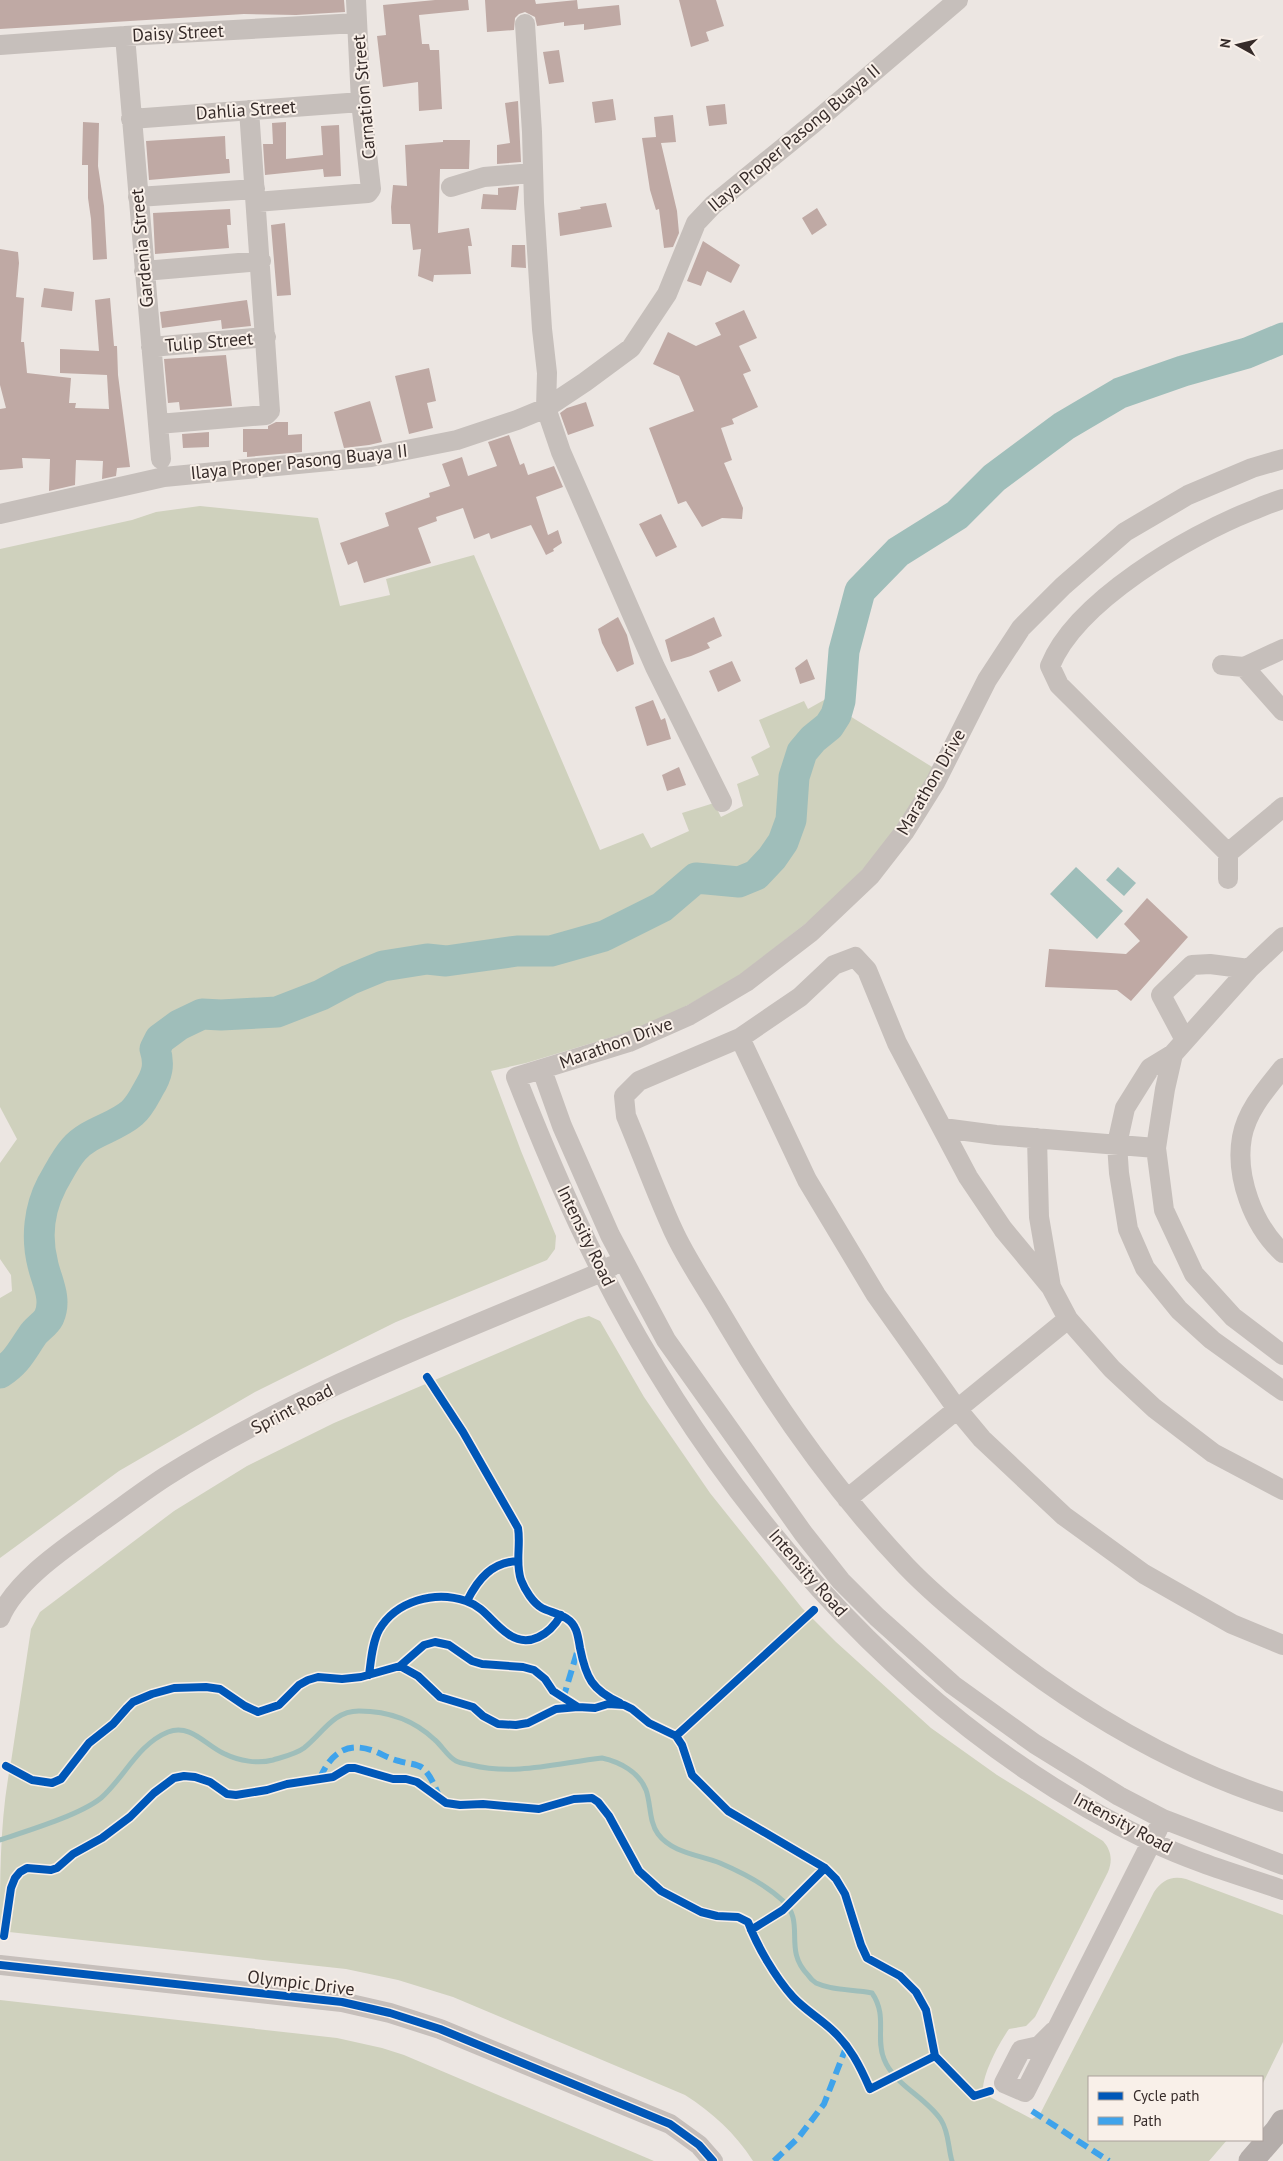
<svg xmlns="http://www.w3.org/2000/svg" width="1283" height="2161" font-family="'PT Sans',sans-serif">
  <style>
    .green { fill: #cfd1bd }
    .water { fill: #9fbeba }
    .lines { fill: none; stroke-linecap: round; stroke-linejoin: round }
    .stream { stroke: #9fbeba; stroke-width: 5 }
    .river { stroke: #9fbeba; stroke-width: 31 }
    .building { fill: #bfa9a4 }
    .minor { stroke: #c6bfbb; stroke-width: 20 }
    .major { stroke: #b4adaa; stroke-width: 25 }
    .quiet { stroke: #3fa3eb; stroke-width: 6; stroke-dasharray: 12 6; stroke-linecap: butt }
    .cycleway-casing { stroke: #f9f0e9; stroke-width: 11 }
    .cycleway { stroke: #0057b8; stroke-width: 8 }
    .labels { text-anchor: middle; stroke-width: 4; stroke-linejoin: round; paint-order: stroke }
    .street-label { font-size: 18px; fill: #362b29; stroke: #f9f0e9 }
  </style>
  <rect width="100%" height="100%" fill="#ece6e2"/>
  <!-- green -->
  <path class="green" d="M200,506L318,518L340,606L390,595L386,579L474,555L600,850L643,833L651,848L689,831L682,813L714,803L721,817L743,806L737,784L759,775L751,757L770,747L759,720L804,701L808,709L824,700L937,770L874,858L823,910L736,978L670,1015L635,1030L526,1063L491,1071L521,1151L556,1236L555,1249L547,1260L396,1322L255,1392L119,1471L0,1558V1298L12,1291L11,1275L0,1259V1163L17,1139L0,1107V549L132,520L156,512Z
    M589,1316L600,1321L644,1397L710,1493L802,1608L836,1642L931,1728L997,1775L1103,1841C1111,1850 1113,1860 1108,1872L1035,2017L1026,2026L1009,2029C999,2043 983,2073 983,2090L990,2097L1032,2119L1040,2114L1154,1892C1162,1880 1172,1875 1186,1879L1283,1915V2042L1262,2085V2077H1089V2140H1227L1209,2161H753C735,2133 713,2113 685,2095L453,1997L398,1980L346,1969L0,1931C0,1874 0,1817 11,1762L31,1629L40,1612L174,1511L247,1466L334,1423L578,1319Z
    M0,2000L337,2038L382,2048L404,2055L654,2161H0Z"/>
  <!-- water -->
  <path class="water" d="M1076,867L1123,911L1097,939L1050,894Z
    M1118,867L1136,883L1124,896L1106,880Z"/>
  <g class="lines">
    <!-- stream -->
    <path class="stream" d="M0,1840C27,1831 80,1815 101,1798C124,1778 138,1744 168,1732C191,1723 206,1746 225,1754C239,1761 258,1764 273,1760C283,1757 296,1754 304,1748C323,1733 333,1711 359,1711C387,1711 414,1720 435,1740C442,1746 448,1757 456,1761C460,1763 467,1764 471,1765C515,1776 558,1763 602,1758C620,1762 639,1772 646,1790C651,1804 649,1822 658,1834C672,1853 700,1855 720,1863C741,1872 765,1884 782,1900C807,1922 782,1949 808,1975C810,1978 813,1981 816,1983C833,1991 853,1989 872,1993C888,2016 875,2037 884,2059C894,2085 926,2097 941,2120C949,2132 948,2148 952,2161"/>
    <!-- river -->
    <path class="river" d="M0,1373C17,1362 21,1352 32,1336C36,1329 45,1325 49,1317C57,1299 47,1282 43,1265C36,1238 39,1209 52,1184C59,1172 65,1159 74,1149C90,1131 115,1128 132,1113C140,1106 144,1097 149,1088C157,1075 160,1065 155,1049L160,1039L179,1025L202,1014L221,1015L277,1012L321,995L349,980L383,966L427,959L446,961L517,951H551L604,936L662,907L696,878L739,882L756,875L772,858L783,842L791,820L794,777L802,752L813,739L829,726L836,715L840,701L844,651L860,591L898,552L957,515L994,478L1064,426L1120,393L1183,371L1247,353L1283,338"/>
  </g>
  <!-- building -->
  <path class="building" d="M0,0H344L345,12L296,15L244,14L0,29Z
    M435,0H468L469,10L419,15L422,44H429L430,50H439L442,109L419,111L418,82L383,87L377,36L386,35L383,5Z
    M485,0H535L536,4L577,0L578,9L619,5L621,25L584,30V24L564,26V22L537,26L535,17L525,12L519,14L515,18L514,30L487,32Z
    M679,0H716L724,26L706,32L709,41L691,47Z
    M559,50L564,82L549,84L543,52Z
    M613,99L616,120L595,123L592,102Z
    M518,101L521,162L497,164V145L510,143L505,103Z
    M725,104L727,124L709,126L706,106Z
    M673,115L676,142L661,143L677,211L679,233L673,247L664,248L659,209L656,210L650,190L642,138L656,137L654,117Z
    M83,122L99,123L98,166L104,206L107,259L93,260L91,219L88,198V165H82Z
    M286,122V159L323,155L321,126L339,125L341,176L324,177L323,169L265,175L263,144H273L272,123Z
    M225,136L226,159H229L230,173L149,180L146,141Z
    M443,140H470L469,169H440L438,233L469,228L472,246H468L471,274L434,275L433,282L418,276L421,249L413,250L410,224H392L391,207L393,185L407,186L405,145L443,142Z
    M519,186L516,210L481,209L483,194L498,195V188Z
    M606,203L612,227L560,236L558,213L581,209L580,207Z
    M817,208L827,225L812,235L802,218Z
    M230,209L231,225H227L229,248L155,254L153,213Z
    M285,223L291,295L277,296L271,225Z
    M703,241L740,265L731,283L707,271L701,286L687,281Z
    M512,245H525L526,268L511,267Z
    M0,249L18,252L19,263L16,297L24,298L21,342H24L27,373L71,378L69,403H76L75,408L109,409L107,375L60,373V349L99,351L95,300L110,298L114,346H117L118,375L130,467L117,468L116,476L102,479L103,461L76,460L75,485L49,491L50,459L22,458L23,468L0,470V409L6,408L0,385Z
    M44,288L74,292L72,311L41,307Z
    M247,300L251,326L222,329L221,320L162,328L160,312Z
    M744,310L757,338L739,346L751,371L743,374L758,407L732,419L734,424L721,428L732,460L724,463L743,508L742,519L722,518L702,527L686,501L678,504L649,428L694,411L679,376L653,364L668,332L696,346L721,335L715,323Z
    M226,355L232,406L180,410L179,402L168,403L164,359Z
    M429,368L436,401L427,403L433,428L409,434L395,376Z
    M370,401L382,442L369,445L344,448L334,412Z
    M586,402L594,426L568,435L560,413L567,408Z
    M276,422H288V435L302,434V452L247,457V452H243V429H268V426Z
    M209,432V447L183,448L182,434Z
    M509,435L520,465L524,463L528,475L554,466L563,487L536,497L548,535L558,530L562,543L553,549L554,551L546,555L531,525L491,539L489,533L474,539L463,508L436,517L437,521L418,528L431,563L364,583L357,561L348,565L340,543L389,526L385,513L430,497L429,493L450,486L442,464L462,457L468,476L497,466L488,442Z
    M661,514L677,547L656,557L639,524Z
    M618,617L627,635L634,664L617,672L602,643L598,629Z
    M714,617L722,636L707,643L710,648L691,656L671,662L665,640Z
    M807,659L815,679L800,684L795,668Z
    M732,661L741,681L718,692L709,671Z
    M653,700L661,720L665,718L671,739L647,746L635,707Z
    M679,767L686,785L667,791L662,775Z
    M1147,898L1188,937L1131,1001L1117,990L1045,987L1049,949L1126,954L1140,941L1124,924Z"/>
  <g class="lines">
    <!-- minor -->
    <path class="minor" d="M525,24L532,132L534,203L542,329L547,373L546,408L561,452L655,667L722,802
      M125,36L161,459
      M0,45L125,36L357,23
      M131,119L361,102
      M451,187L484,177L533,173
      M138,197L255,189
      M256,202L368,193L371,189L361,102L356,0
      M144,271L261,261
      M151,347L266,337
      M158,424L266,415L270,411L249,110
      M1283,459L1252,468L1188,495L1125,532L1063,586L1021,628L987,680L935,783L905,831L870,876L811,932L746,982L690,1015L629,1042L516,1077C538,1133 561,1188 587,1242C707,1489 901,1722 1152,1842C1194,1862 1239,1875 1283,1890
      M0,514L164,477L371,457L457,440L517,420L546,408L585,382L631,348L667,294L696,223L713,205L815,122L958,0
      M1283,649L1244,667L1283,711
      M1222,665L1244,667
      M1228,853L1283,807
      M1228,879V853L1059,685L1050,666C1076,601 1188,536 1251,511C1261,507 1272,502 1283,499
      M1283,937L1249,969L1173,1054L1150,1068L1125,1108L1117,1144L1119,1173L1128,1229L1145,1268L1179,1310L1212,1340L1283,1391
      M740,1038L807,1180L876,1295L957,1409L982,1439L1064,1516L1144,1574L1232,1624L1283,1645
      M1185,1040L1161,995L1192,965L1210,964L1249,969
      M1173,1054L1165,1089L1156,1148L1164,1210L1194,1274L1233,1317L1283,1355
      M1283,1068C1267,1088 1247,1110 1242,1137C1235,1176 1253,1226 1283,1253
      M542,1070L562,1126L610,1235L666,1340L803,1533L841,1581L877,1617L953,1685L1035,1744L1119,1796L1163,1819L1283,1865
      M943,1128L996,1135L1156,1148
      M1037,1138L1039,1217L1051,1287L1068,1319L1112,1369L1154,1408L1213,1453L1283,1490
      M1051,1287L1003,1229L968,1177L897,1043L867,970L855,957L834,965L800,997L740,1038L639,1081L624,1096L626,1116C642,1154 656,1193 673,1230C687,1261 708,1290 725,1320C776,1407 836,1492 906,1566C928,1589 954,1611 979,1631C1069,1705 1172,1767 1283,1802
      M847,1499L1068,1319
      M0,1618C15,1581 65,1548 97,1525C120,1509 142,1492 165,1477C298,1393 447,1337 592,1276L612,1266
      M0,1965L342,2002L390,2013L440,2029L670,2124L699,2145L713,2161
      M1054,2031L1039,2046L1021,2050L1004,2083L1025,2092L1158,1829"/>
    <!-- major -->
    <path class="major" d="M1251,2161L1277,2131L1283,2122"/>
    <!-- quiet -->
    <path class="quiet" d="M563,1699L578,1649
      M320,1778C331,1753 347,1741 374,1751C382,1754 390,1759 399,1761C407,1764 417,1763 424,1769C431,1777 435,1786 439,1796
      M1032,2111L1109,2161
      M774,2161L799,2137L824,2104L847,2045"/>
    <defs>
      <path id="cycleway" d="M427,1377L463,1432L518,1528C521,1545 515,1563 521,1580C525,1590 533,1603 542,1608C554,1614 570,1615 576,1630C578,1635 579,1642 580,1648C586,1678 592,1690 620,1703
        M467,1601C478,1579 492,1562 518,1561
        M400,1666L418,1676L440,1697L473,1707L483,1716L498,1724L516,1725L528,1723L556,1709L578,1707
        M369,1675C371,1661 372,1643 379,1630C396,1601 435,1590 466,1601C484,1607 493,1624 508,1634C529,1649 550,1634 561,1615
        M676,1736L814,1610
        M6,1766L32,1780L52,1783L61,1779L89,1743L113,1724L127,1708L133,1702L152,1694L174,1688L206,1687L220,1689L245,1706L258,1712L279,1705L299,1685L308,1680L318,1677L342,1679L361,1677L400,1666L424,1645L435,1642L449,1645L472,1661L482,1664L523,1667L534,1670L545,1679L553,1691L578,1707L595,1708L608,1704L624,1705L632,1709L649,1723L676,1736L682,1745L692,1775L728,1811L825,1868L836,1879L845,1894L861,1945L867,1958L900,1976L916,1992L926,2010L935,2056L974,2096L990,2091
        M751,1930L783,1910L825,1868
        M4,1936L11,1888L15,1878L20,1872L27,1868L51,1870L57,1868L73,1854L102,1838L130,1817L154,1793L174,1778L184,1776L195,1777L210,1782L227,1794L236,1795L267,1790L287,1784L333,1777L348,1768H355L393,1779H406L417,1782L446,1803L460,1805L483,1804L539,1809L574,1799L592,1798L598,1802L609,1816L639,1871L661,1891L701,1912L717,1916L738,1917L748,1922C757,1946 775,1977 793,1997C804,2009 819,2018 831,2029C850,2046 860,2066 870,2089L935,2056
        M0,1965L342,2002L390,2013L440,2029L670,2124L699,2145L713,2161"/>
    </defs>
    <!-- cycleway casing -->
    <use href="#cycleway" class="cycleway-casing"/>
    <!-- cycleway -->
    <use href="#cycleway" class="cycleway"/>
  </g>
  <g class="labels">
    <!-- street labels -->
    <g class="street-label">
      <text transform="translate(178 33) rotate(-3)" y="6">Daisy Street</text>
      <text transform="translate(364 97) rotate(-95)" y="6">Carnation Street</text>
      <text transform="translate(246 110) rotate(-4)" y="6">Dahlia Street</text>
      <text transform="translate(794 138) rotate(-40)" y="6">Ilaya Proper Pasong Buaya II</text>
      <text transform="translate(142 248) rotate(-95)" y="6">Gardenia Street</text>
      <text transform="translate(209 342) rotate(-5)" y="6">Tulip Street</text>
      <text transform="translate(299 462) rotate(-6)" y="6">Ilaya Proper Pasong Buaya II</text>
      <text transform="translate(931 782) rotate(-60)" y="6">Marathon Drive</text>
      <text transform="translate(616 1043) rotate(-20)" y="6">Marathon Drive</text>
      <text transform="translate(586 1236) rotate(64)" y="6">Intensity Road</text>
      <text transform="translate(292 1409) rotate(-27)" y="6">Sprint Road</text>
      <text transform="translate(808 1573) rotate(49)" y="6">Intensity Road</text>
      <text transform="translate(1123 1823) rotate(28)" y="6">Intensity Road</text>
      <text transform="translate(301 1983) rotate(7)" y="6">Olympic Drive</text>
    </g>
  </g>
  <!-- legend -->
  <rect x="1088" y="2076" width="175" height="65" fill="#f9f0e9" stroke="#aba19c"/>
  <rect x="1098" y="2092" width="25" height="8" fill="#0057b8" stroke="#aba19c"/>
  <text x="1133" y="2101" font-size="15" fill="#362b29">Cycle path</text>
  <rect x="1098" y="2117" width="25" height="8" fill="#3fa3eb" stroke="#aba19c"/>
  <text x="1133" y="2126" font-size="15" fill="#362b29">Path</text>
  <!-- north arrow -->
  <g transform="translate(1238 45) rotate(278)" stroke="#f9f0e9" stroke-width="4" paint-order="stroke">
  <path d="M0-4L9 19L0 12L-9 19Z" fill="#362b29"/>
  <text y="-8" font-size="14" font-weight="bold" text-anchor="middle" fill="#362b29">N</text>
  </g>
</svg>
